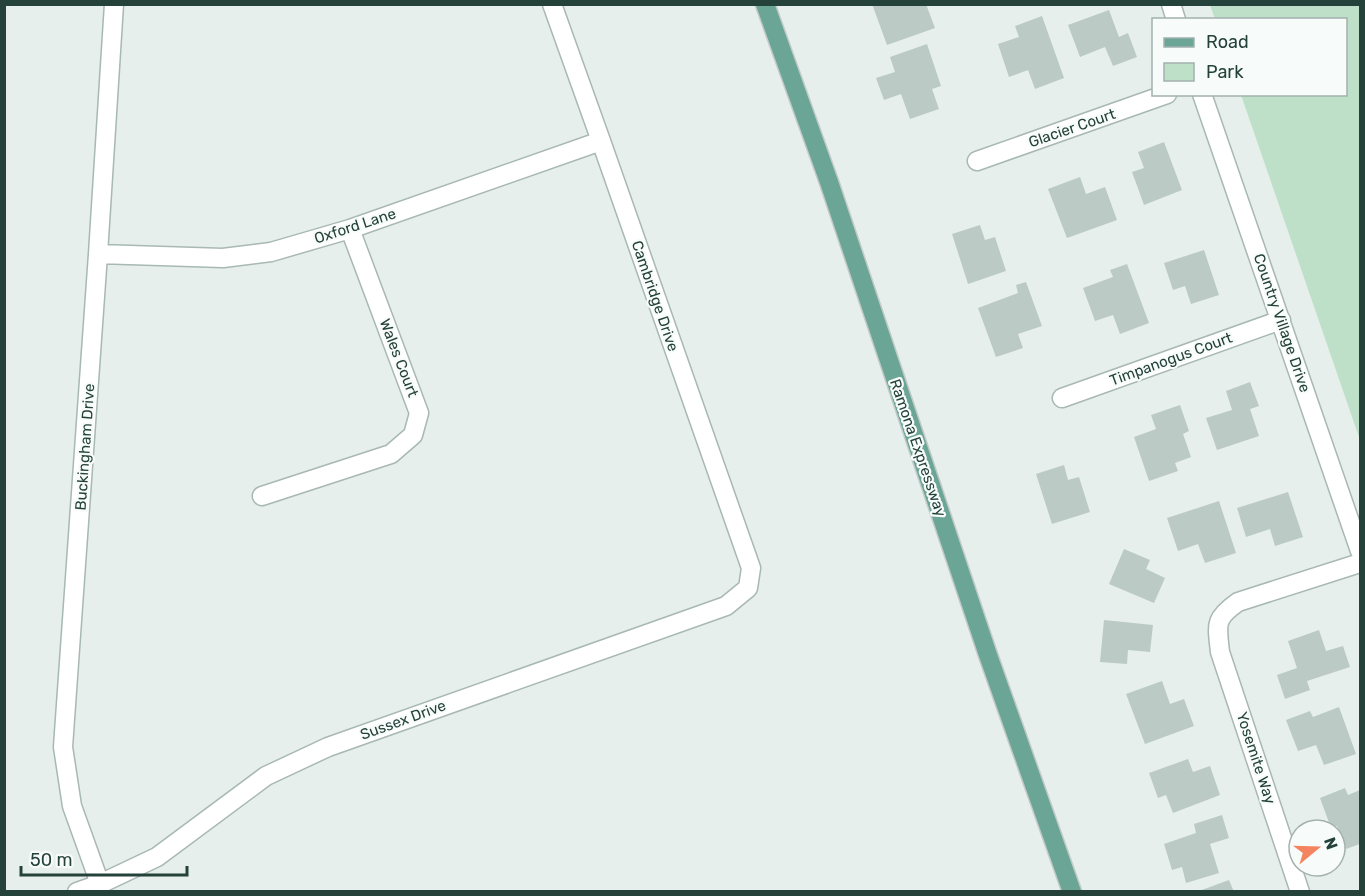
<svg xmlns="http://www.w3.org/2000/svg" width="1365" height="896" font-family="Rubik,sans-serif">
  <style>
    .green { fill: #bfe0c8 }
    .building { fill: #bbcac4 }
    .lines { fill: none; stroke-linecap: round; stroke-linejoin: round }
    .minor-casing { stroke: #a8b8b2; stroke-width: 21 }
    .primary-casing { stroke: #c2cac8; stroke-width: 21 }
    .minor { stroke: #fff; stroke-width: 18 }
    .primary { stroke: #6aa596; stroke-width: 18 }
    .labels { text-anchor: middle; stroke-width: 4.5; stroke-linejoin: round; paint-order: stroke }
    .street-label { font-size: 15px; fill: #24423a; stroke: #f7fbf9 }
  </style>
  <rect width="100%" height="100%" fill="#e6efeb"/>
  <!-- green -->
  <path class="green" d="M1210,5H1360V440L1241,95L1346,94V20L1215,19Z"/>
  <!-- building -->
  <path class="building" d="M872,4H926L935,28L887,45Z
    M1109,10L1119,37L1128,33L1137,57L1113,66L1105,47L1080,57L1068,25Z
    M1042,16L1064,78L1035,89L1028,70L1009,77L998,44L1019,37L1015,26Z
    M927,44L941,86L932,89L939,109L910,119L901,94L884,100L876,78L895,72L890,57Z
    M1164,142L1182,190L1144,205L1132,172L1144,168L1138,152Z
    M1080,177L1086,194L1105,187L1117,220L1067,238L1048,189Z
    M980,225L985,240L995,237L1006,271L968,284L952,234Z
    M1204,250L1219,295L1191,304L1185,286L1173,290L1164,263Z
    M1127,264L1149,323L1120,334L1113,315L1095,321L1083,288L1113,277L1110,270Z
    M1026,282L1042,326L1018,334L1023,348L996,357L978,308L1018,293L1016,285Z
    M1250,382L1259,406L1250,409L1259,436L1217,450L1206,418L1232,410L1226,391Z
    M1180,405L1189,431L1183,434L1191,457L1175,463L1178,471L1149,481L1134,437L1156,429L1151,415Z
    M1064,465L1068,480L1079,477L1090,512L1052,524L1036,474Z
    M1288,492L1303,537L1275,546L1270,529L1246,537L1237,508Z
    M1219,501L1236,553L1205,563L1198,544L1178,551L1167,518Z
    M1124,549L1150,560L1146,569L1165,578L1154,603L1109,584Z
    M1104,620L1153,625L1150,652L1128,650L1127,664L1100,662Z
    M1319,630L1326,651L1343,646L1350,667L1307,681L1310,690L1285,699L1277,675L1297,668L1288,641Z
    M1162,681L1170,704L1184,699L1194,726L1145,744L1126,694Z
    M1339,707L1356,754L1324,765L1316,745L1298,751L1286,720L1310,711L1313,717Z
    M1188,759L1193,772L1210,766L1220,795L1173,813L1166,795L1158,798L1149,773Z
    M1345,788L1348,795L1360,790V844L1346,849L1337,826L1331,828L1320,798Z
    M1222,815L1229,838L1210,844L1219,873L1186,883L1182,867L1172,870L1164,844L1196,833L1194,824Z
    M1229,880L1234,892H1199V891Z"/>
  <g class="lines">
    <defs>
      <path id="minor" d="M1171,4L1176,20
        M1202,94L1360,551
        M977,161L1167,94
        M98,254L223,258L271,252L350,229L601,141
        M1062,398L1281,320
        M262,496L391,454L413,435L419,413L350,229
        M100,884L72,806L63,747L98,254L114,4
        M77,892L100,884L157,857L266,776L328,747L726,606L748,588L751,568L601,141L552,4
        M1300,892L1220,652C1217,624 1214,619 1238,602L1360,563"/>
      <path id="primary" d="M765,4L829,182L988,655L1072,892"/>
    </defs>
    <!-- minor casing -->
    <use href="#minor" class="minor-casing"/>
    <!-- primary casing -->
    <use href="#primary" class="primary-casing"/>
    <!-- minor -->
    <use href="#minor" class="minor"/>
    <!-- primary -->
    <use href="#primary" class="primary"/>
  </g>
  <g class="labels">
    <!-- street labels -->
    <g class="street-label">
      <text transform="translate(1072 128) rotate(-19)" y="5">Glacier Court</text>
      <text transform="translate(355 226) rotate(-18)" y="5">Oxford Lane</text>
      <text transform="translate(655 296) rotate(71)" y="5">Cambridge Drive</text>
      <text transform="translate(1282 323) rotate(71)" y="5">Country Village Drive</text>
      <text transform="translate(399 358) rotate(69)" y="5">Wales Court</text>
      <text transform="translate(1171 359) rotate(-20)" y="5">Timpanogus Court</text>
      <text transform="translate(85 447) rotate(-86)" y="5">Buckingham Drive</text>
      <text transform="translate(918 448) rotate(71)" y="5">Ramona Expressway</text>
      <text transform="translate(403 720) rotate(-20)" y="5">Sussex Drive</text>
      <text transform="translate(1256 758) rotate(72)" y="5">Yosemite Way</text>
    </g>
  </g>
  <!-- border -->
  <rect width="1365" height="896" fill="none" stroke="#24423a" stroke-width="12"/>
  <!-- legend -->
  <rect x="1152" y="18" width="195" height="78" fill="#f7fbf9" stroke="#a3b1ad" stroke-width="1.5"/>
  <rect x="1164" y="38" width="30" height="9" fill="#6aa596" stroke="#a3b1ad" stroke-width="1.5"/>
  <text x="1206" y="48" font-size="18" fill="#24423a">Road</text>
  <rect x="1164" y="63" width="30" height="18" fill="#bfe0c8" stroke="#a3b1ad" stroke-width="1.5"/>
  <text x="1206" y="78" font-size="18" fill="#24423a">Park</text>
  <!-- north arrow -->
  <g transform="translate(1317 848) rotate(71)"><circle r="28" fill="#f7fbf9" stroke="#a3b1ad" stroke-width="1.5"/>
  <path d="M0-4.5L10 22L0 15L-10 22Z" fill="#f4845f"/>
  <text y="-9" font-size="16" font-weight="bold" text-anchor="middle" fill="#24423a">N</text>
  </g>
  <!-- scale -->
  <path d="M21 866v9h166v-9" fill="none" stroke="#24423a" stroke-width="3"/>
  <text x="30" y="866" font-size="18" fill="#24423a" stroke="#f7fbf9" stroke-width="4.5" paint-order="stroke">50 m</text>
</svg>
